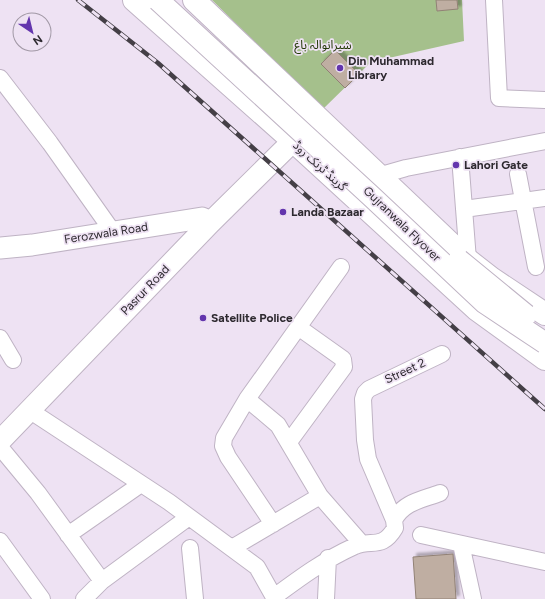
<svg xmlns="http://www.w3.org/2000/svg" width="545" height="599" font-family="Figtree,'Noto Sans Arabic',sans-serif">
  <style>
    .green { fill: #a5c08c }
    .building { fill: #bfaea2; stroke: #918175; filter: url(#shadow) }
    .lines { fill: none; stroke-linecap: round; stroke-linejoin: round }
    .minor-casing { stroke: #bfb3c4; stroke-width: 18 }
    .major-casing { stroke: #bfb3c4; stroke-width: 23 }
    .highway-casing { stroke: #bfb3c4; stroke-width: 24 }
    .minor { stroke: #fff; stroke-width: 16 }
    .major { stroke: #fff; stroke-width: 21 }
    .highway { stroke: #fff; stroke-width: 22 }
    .rail-casing { stroke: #443f46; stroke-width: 4.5 }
    .rail { stroke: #eee2f3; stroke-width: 3; stroke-dasharray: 9; stroke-linecap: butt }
    .major-bridge-casing { stroke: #bfb3c4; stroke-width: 23; stroke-linecap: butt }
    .major-bridge { stroke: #fff; stroke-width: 21 }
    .poi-dot { fill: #6335ad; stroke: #eee2f3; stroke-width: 1.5 }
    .labels { text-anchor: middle; stroke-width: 3.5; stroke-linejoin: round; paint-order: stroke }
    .park-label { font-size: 12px; fill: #233807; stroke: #eee2f3 }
    .poi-label { font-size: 12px; font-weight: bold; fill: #2d292f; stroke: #eee2f3; text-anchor: start }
    .street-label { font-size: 12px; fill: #2d292f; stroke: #eee2f3 }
  </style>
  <defs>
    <filter id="shadow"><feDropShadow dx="3.5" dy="-3.5" stdDeviation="1" flood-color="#0004"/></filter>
  </defs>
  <rect width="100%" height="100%" fill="#eee2f3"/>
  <!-- green -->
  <path class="green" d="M212,0H462L464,41L371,62L323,109Z"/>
  <!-- building -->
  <path class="building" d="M436,0H457L458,9L437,11Z
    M335,50L359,74L345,88L321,64Z
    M453,554L456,599H416L413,557Z"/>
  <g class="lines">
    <defs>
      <path id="minor" d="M494,0L499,98L545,100
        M0,78L50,143L113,232
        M460,157L468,260
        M518,174L536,267
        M372,182L378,176L406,168L545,141
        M464,209L545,198
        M0,338L13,360
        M247,399L278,425L320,496L362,544
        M29,410L169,502L257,567L275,599
        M289,442L344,367L343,359L298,327
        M0,447L38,493L102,581
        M394,520C404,502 421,500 440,493
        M273,524L228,457L223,446L224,438L247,399L341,267
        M68,535L141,484
        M421,535L545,562
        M0,541L42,599
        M461,544L473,599
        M190,548L195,599
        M232,548L320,496
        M274,597C301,577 324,560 355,546C372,539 382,550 395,528L394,520L368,459L365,440L363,399L365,393L369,389L442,354
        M84,599L102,581L189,517
        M326,599L328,558"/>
      <path id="major" d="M0,248L32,245L202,218L211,222
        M0,441L211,222L293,141"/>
      <path id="highway" d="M134,0L293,141L476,309L545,359
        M194,0L468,260L491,278L545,314"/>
    </defs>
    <!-- minor casing -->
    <use href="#minor" class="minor-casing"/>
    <!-- major casing -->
    <use href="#major" class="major-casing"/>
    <!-- highway casing -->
    <use href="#highway" class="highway-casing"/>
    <!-- minor -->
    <use href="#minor" class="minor"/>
    <!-- major -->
    <use href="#major" class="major"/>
    <!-- highway -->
    <use href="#highway" class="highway"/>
    <defs>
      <path id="rail" d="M78,0L158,63L545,409"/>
    </defs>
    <!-- rail casing -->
    <use href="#rail" class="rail-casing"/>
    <!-- rail -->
    <use href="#rail" class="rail"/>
    <defs>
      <path id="major-bridge" d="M158,0L371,196L485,303L545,343
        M459,260L526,315"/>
    </defs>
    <!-- major-bridge casing -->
    <use href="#major-bridge" class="major-bridge-casing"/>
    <!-- major-bridge -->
    <use href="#major-bridge" class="major-bridge"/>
  </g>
  <!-- markers -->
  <g class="poi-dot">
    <circle cx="340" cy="68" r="4"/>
    <circle cx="456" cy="165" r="4"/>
    <circle cx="283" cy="212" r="4"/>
    <circle cx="203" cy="318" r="4"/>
  </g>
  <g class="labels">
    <!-- park labels -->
    <g class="park-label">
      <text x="323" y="49">شیرانوالہ باغ</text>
    </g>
    <!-- poi labels -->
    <g class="poi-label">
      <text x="348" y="65">Din Muhammad<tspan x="348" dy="14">Library</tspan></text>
      <text x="464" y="169">Lahori Gate</text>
      <text x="291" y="216">Landa Bazaar</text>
      <text x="211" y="322">Satellite Police</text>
    </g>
    <!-- street labels -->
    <g class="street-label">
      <text transform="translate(320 166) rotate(42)" y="4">گرینڈ ٹرنک روڈ</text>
      <text transform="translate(402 224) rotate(44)" y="4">Gujranwala Flyover</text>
      <text transform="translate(106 233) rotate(-9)" y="4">Ferozwala Road</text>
      <text transform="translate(145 290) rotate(-46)" y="4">Pasrur Road</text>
      <text transform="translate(405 371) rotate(-25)" y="4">Street 2</text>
    </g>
  </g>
  <!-- north arrow -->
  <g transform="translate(32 32) rotate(145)"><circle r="19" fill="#eee2f3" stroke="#a198a5"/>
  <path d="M0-3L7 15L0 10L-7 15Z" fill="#6335ad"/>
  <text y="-6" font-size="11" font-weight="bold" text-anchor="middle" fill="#2d292f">N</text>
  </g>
</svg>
